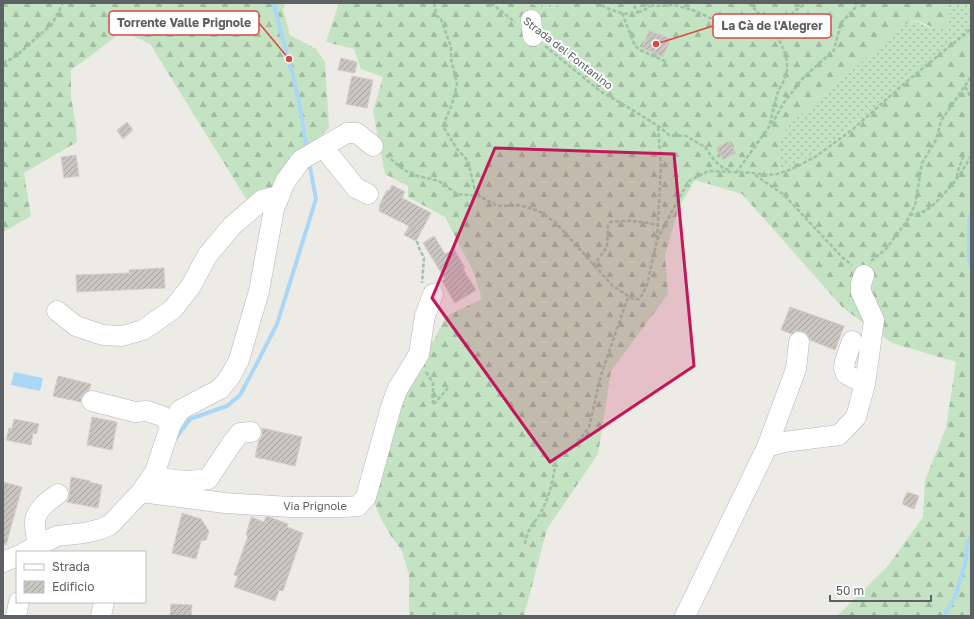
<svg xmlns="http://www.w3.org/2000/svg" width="974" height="619" font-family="'Golos Text',sans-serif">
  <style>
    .grass { fill: url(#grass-dots) }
    .forest { fill: url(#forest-firs) }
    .water { fill: #abd7f7 }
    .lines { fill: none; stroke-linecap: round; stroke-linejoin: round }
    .stream { stroke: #abd7f7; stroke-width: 4 }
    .building { fill: url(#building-hatch); stroke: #d2cdc4 }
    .minor-casing { stroke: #b2b5b8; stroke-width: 21 }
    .path { stroke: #9ec3a7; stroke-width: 2.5; stroke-dasharray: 4 2; stroke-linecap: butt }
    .minor { stroke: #fff; stroke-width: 20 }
    .marked { fill: #c2185b; fill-opacity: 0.2; stroke: #c2185b; stroke-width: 3; stroke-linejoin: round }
    .labels { text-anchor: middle; stroke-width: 4; stroke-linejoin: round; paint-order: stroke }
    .street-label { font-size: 11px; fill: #5d6064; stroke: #fff }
    .leader { fill: none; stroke: #d9493f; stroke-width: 1.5 }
    .callout-dot { fill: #d9493f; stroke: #fff; stroke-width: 1.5 }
    .callout { fill: #fff; stroke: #d9493f; stroke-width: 1.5 }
    .callout-label { font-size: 12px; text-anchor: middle; font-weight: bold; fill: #5d6064 }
  </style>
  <defs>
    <pattern id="grass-dots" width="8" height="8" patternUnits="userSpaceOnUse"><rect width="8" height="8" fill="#c4e3c3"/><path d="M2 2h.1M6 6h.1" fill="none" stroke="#a2bba2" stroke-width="1.8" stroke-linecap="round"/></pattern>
    <pattern id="forest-firs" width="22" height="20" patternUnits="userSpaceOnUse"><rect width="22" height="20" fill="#c4e3c3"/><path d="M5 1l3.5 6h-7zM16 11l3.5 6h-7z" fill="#a2bba2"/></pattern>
    <pattern id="building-hatch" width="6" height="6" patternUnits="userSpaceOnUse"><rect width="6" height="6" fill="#c9c6c2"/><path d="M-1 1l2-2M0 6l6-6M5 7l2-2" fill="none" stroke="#a6a4a1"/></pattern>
  </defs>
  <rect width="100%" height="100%" fill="#edebe5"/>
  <!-- grass -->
  <path class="grass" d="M530,3H559L558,6C548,9 539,8 530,3Z
    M948,3H971V34L953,40C929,61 905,81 881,102C850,128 819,156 781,170C775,153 779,139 789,125L904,25C919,18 916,23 929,27C934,28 941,27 946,27C950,18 950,13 948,3Z"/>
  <!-- forest -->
  <path class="forest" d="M3,3H286L283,10L290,35L316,49L325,62L329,128L290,164L270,189L247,200L150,44L123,31L89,57L71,70V97L76,126L77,142L24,173L31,216L3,232Z
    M339,3H530C539,8 548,9 558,6L559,3H948C950,13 950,18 946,27C929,31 925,20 913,21C910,21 907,24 904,25L789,125C779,139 775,154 781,170C835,150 874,105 918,69C928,61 944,45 954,40C959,37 965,36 971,34V616H837L888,566L923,517L925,480L946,428L956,362L892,343L843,308L742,194L695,180L679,207L665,255L668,294L611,371L598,454L547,529L524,616H409V575L402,551L391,536L380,517L373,499L375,481L415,367L435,338L446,316L482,299L473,271L445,217L408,197V186L385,174L373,111L383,77L361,69L354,49L326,42Z"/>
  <!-- water -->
  <path class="water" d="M14,372L43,378L40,391L11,385Z"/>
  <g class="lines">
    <!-- stream -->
    <path class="stream" d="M274,3C280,34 291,63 297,93C301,110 303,128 306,145
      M971,214L969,220V259L971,268
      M176,438L190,419L227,406L240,395L255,367L277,324L316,199L310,167
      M944,616L955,597L966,560L967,544L971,537"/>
  </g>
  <!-- building -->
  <path class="building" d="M649,30L671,39L663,57L642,48Z
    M341,58L357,62L355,73L338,70Z
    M352,76L373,80L367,108L346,104Z
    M127,122L133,130L123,139L117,130Z
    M729,141L736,153L723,160L716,148Z
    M76,155L79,176L64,178L61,157Z
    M392,185L405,192L402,198L431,213L416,241L404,235L409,226L379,211L380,207L379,206L387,190L389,191Z
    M434,236L445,254L454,249L465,268L463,269L476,290L455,303L442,281L445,279L423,243Z
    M164,268L165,288L77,292L76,275L130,273L129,270Z
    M790,307L844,326L835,350L810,340L806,333L801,331H795L792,334L781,330Z
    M58,376L91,384L89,390L84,393L81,398V402L53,396Z
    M92,417L117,422L112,450L87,445Z
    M14,419L39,424L36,434L33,433L31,445L6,440L9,428L12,429Z
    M262,428L302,437L295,466L255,457L259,440L262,436Z
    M71,477L90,481L89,482L102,485L98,508L67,502L69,498Z
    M3,482L22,487L6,545L3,544Z
    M907,492L919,496L914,509L902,504Z
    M182,513L201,519L209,531L206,540L201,541L196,559L172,553Z
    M251,517L264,522L266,517H269L288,524L287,527L303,533L283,591L279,590L275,601L234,587L238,576L234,575L248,536L246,535Z
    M171,604L192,605L191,616H170Z"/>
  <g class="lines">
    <defs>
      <path id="minor" d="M531,20L533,36
        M323,147L356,188L368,194
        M57,311L76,326L103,335L122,336L143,330L173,309L191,286L207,256L232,226L262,200L278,196
        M852,341L845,361L844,368L846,374L865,384
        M92,401L135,412L147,411L162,416L171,424
        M767,447L784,442L839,435L856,417L865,384L874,320L861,292V284L864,275
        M153,475C172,482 189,482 208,479L232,443L240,433L251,432
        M141,492L225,503L290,507H344L358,506L366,497L391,407L397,390L419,354L425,316L433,294
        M37,545C37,538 35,530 35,523C35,510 48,501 58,494
        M25,552L57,536L84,533L101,529L110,525L141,492L155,472L171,424L180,410L220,389L230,377L239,360L259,291L274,209L285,182L301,160L347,133H357L373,146
        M3,562L17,556
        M16,616L19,602
        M101,616L104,602
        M685,616L767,447L796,369L799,342"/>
    </defs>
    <!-- minor casing -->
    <use href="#minor" class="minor-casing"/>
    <!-- path -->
    <path class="path" d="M434,3L437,16L441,19L451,47V59L457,84L452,104L443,126L457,149L468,161L475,191L479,195
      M491,3L515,22
      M596,3C608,8 625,18 638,12L632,3
      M645,3C653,8 662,5 672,5C677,5 684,8 689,9C711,16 754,44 776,34C783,30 788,19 793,13C796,9 802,7 805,3
      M749,3C764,19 789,45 787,69C787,77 781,85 778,92C774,103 773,115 769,125
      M638,12L643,11L650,6
      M622,13L635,46L640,50L667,62
      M545,46L600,91L631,109L658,126L669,135L686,136L705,147L714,160L723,168L731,171
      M3,63L15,57L52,24L63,3
      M965,87L971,97
      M386,155L404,170L418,176L439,181L457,194L479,196L498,206L519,205L539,211L556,223L613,286L633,299H639L642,295L647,285L657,240L678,200L689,181L708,171L753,173L766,175L777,174L792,169L815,157L853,129L906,82L971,29
      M736,173L776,117L783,104L803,78L834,50L841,23L855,8L856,3
      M755,175L783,194L842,257L852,265
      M957,177C957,168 964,161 963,152
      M910,215C915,214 923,213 928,209C944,197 962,173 971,156
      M657,239L661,167L658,126
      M417,241L419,248L424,258L422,283
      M871,261L886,249L907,221L915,205L922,163L936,140L941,121L971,77
      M593,266L607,247L608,226L610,222C628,220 640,221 658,225
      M426,372L433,383V405L448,388
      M525,544C527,528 534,525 541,512C550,496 554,476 556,458L575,446L589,427L601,375L628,297"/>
    <!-- minor -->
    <use href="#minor" class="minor"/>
  </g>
  <!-- marked area -->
  <path class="marked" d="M495,148L674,154L694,366L550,462L432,298Z"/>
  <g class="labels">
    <!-- street labels -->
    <g class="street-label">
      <text transform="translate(568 53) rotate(38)" y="4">Strada del Fontanino</text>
      <text x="315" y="510">Via Prignole</text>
    </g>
  </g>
  <!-- callouts -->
  <path class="leader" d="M289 59L259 23M656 44L713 26"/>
  <g class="callout-dot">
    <circle cx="289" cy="59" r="4"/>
    <circle cx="656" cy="44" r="4"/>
  </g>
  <g class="callout">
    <rect x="109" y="11" width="150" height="24" rx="4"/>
    <rect x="713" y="14" width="118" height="24" rx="4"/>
  </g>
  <g class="callout-label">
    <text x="184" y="27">Torrente Valle Prignole</text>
    <text x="772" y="30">La Cà de l'Alegrer</text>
  </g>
  <!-- border -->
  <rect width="974" height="619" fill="none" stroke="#5d6064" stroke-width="8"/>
  <!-- legend -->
  <rect x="16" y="551" width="130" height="52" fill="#ffffff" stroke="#bebfc1"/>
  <rect x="24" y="564" width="20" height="6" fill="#ffffff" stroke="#bebfc1"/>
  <text x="52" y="571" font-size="12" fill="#5d6064">Strada</text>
  <rect x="24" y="581" width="20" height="12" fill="url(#building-hatch)" stroke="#bebfc1"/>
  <text x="52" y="591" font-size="12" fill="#5d6064">Edificio</text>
  <!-- scale -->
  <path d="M830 595v6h101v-6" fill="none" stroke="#5d6064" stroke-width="2"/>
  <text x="836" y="595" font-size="12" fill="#5d6064" stroke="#ffffff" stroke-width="3" paint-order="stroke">50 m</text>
</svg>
